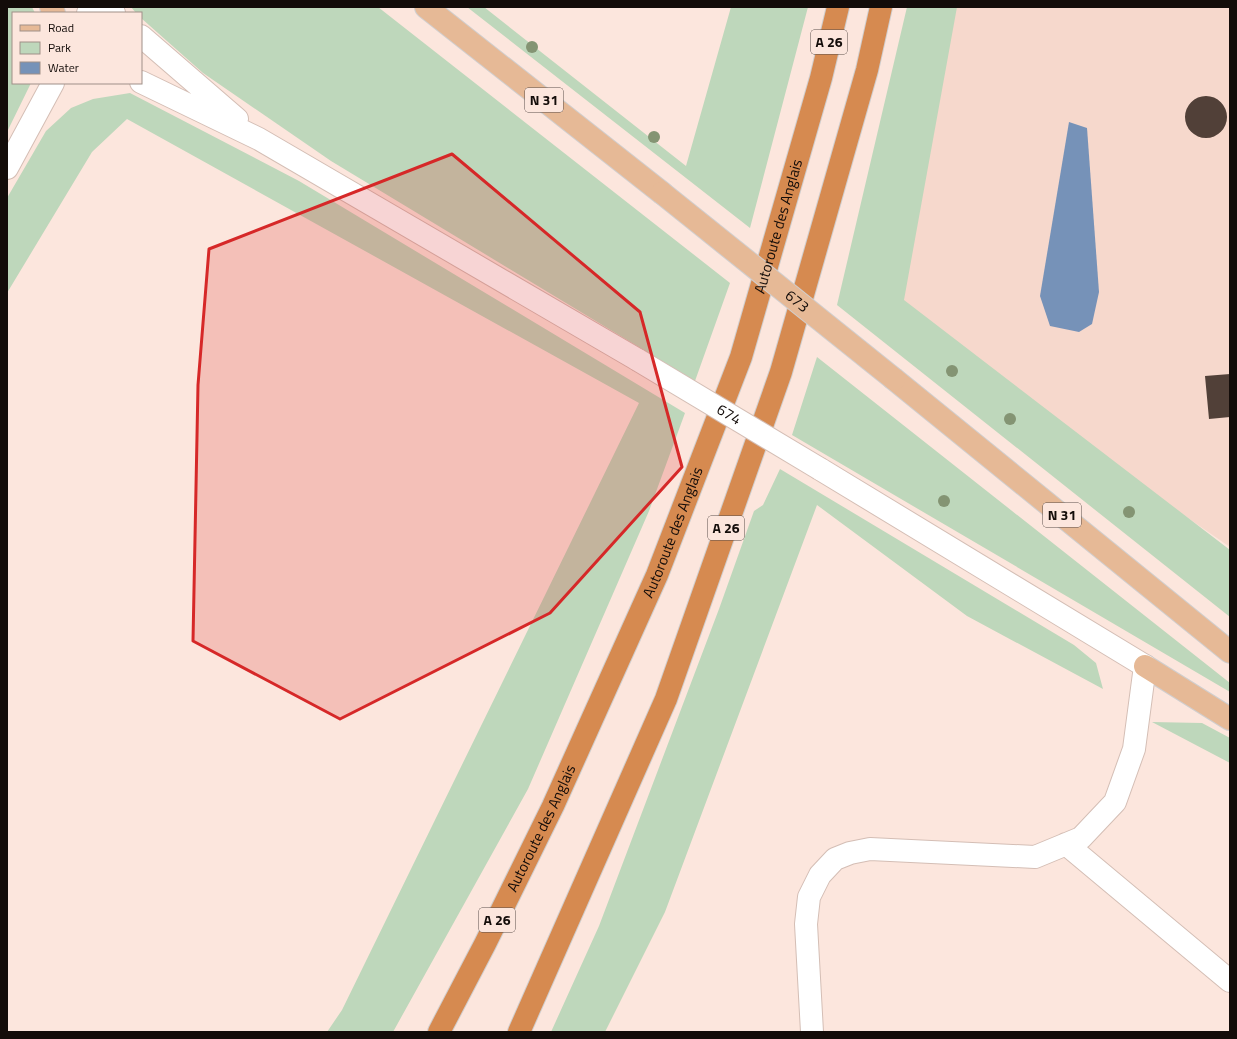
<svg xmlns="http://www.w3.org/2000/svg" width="1237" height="1039" font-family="'Titillium Web',sans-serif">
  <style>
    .built { fill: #f6d8cc }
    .green { fill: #bed7bb }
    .water { fill: #7692b8 }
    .building { fill: #514038 }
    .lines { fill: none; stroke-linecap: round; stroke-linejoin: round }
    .minor-casing { stroke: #d4beb5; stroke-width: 24 }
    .tertiary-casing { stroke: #d4beb5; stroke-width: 24 }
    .primary-casing { stroke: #d0cece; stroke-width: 24 }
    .motorway-casing { stroke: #d0cece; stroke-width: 24 }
    .minor { stroke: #fff; stroke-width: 22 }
    .tertiary { stroke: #fff; stroke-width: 22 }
    .primary { stroke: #e6b996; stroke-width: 22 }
    .motorway { stroke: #d68a50; stroke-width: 22 }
    .tertiary-bridge-casing { stroke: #d4beb5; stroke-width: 24; stroke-linecap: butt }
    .primary-bridge-casing { stroke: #d0cece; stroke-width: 24; stroke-linecap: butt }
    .tertiary-bridge { stroke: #fff; stroke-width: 22 }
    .primary-bridge { stroke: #e6b996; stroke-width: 22 }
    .tree { fill: #849473 }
    .marked { fill: #d62828; fill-opacity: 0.2; stroke: #d62828; stroke-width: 3; stroke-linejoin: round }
    .labels { text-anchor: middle; stroke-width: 4; stroke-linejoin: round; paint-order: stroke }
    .shield { fill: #fce6dd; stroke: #594d49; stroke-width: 1 }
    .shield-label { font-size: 14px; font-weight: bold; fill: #130c09 }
    .street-label { font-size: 15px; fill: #130c09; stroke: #fce6dd }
  </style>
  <rect width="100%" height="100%" fill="#fce6dd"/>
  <!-- built -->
  <path class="built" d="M938,7H1230V547L889,312Z"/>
  <!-- green -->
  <path class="green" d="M7,7H32L35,13H13V83H31L7,132Z
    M131,7H378L730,283L695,381L331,161L203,73L141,18V13H136Z
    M467,7H484L686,166L731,7H808L750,228Z
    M907,7H957L904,300L1230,550V617L837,305Z
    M130,93L299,181L685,413L649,511L528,789L393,1032H327L342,1010L639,403L127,119L92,152L7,293V198L46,131L71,108L93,99Z
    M817,357L1230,683V692L792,435Z
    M780,469L1074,645L1096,663L1103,689L967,616L817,505L665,912L605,1032H551L599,926L719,609L754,511L763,505Z
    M1152,722L1202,723L1230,738V763Z"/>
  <!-- water -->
  <path class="water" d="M1069,122L1087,128L1099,292L1092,324L1079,332L1050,326L1040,296Z"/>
  <!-- building -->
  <path class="building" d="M1185 117a21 21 0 1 1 42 0a21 21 0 1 1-42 0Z
    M1230,374V417L1209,419L1205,376Z"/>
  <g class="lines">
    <defs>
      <path id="minor" d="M1066,844L1230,981
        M812,1032L806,924L809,897L820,875L835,859L850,853L870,849L1035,857L1081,838L1115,802L1134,749L1145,666"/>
      <path id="tertiary" d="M107,7L114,13
        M88,13L91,7
        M141,36L237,119
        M141,82L259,139L638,360
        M7,168L53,83
        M820,469L1145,666"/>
      <path id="primary" d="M51,7L54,13
        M426,7L662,193
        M894,379L1230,652
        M1145,666L1230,719"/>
      <g id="motorway">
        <path id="s1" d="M439,1032L485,944L553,806L657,575L741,357L821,78L838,7"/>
        <path d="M519,1032L666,699L781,372L867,70L881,7"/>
      </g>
    </defs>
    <!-- minor casing -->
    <use href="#minor" class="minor-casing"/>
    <!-- tertiary casing -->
    <use href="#tertiary" class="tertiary-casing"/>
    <!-- primary casing -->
    <use href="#primary" class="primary-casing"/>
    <!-- motorway casing -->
    <use href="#motorway" class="motorway-casing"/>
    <!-- minor -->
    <use href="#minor" class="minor"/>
    <!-- tertiary -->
    <use href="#tertiary" class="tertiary"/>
    <!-- primary -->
    <use href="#primary" class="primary"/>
    <!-- motorway -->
    <use href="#motorway" class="motorway"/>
    <defs>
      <g id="tertiary-bridge">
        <path id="s2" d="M638,360L820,469"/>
      </g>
      <g id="primary-bridge">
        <path id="s3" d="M662,193L894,379"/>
      </g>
    </defs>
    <!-- tertiary-bridge casing -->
    <use href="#tertiary-bridge" class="tertiary-bridge-casing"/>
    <!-- primary-bridge casing -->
    <use href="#primary-bridge" class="primary-bridge-casing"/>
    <!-- tertiary-bridge -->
    <use href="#tertiary-bridge" class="tertiary-bridge"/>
    <!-- primary-bridge -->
    <use href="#primary-bridge" class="primary-bridge"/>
  </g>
  <!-- trees -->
  <g class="tree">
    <circle cx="532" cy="47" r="6"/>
    <circle cx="654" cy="137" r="6"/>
    <circle cx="952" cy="371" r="6"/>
    <circle cx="1010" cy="419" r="6"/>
    <circle cx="944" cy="501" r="6"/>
    <circle cx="1129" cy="512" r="6"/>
  </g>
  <!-- marked area -->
  <path class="marked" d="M452,154L640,312L682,467L550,613L340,719L193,641L198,385L209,249Z"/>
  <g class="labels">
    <!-- shield labels -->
    <g class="shield">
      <rect x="811" y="30" width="36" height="24" rx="3"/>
      <rect x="525" y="88" width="38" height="24" rx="3"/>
      <rect x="1043" y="503" width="38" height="24" rx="3"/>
      <rect x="708" y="516" width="36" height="24" rx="3"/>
      <rect x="479" y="908" width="36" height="24" rx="3"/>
    </g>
    <g class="shield-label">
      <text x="829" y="47">A 26</text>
      <text x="544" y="105">N 31</text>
      <text x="1062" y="520">N 31</text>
      <text x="726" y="533">A 26</text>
      <text x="497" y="925">A 26</text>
    </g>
    <!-- street labels -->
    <g class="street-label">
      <text dy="5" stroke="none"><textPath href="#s1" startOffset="876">Autoroute des Anglais</textPath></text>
      <text dy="5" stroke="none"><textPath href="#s3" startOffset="173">673</textPath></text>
      <text dy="5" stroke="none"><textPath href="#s2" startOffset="106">674</textPath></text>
      <text dy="5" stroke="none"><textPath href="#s1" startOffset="552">Autoroute des Anglais</textPath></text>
      <text dy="5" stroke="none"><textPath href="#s1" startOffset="228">Autoroute des Anglais</textPath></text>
    </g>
  </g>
  <!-- border -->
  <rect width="1237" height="1039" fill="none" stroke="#130c09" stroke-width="16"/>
  <!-- legend -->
  <rect x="12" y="12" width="130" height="72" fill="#fce6dd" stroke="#9f8f88"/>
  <rect x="20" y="25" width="20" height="6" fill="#e6b996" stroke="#9f8f88"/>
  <text x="48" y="32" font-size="12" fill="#130c09">Road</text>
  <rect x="20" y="42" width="20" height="12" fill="#bed7bb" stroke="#9f8f88"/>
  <text x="48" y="52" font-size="12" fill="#130c09">Park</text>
  <rect x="20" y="62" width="20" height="12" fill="#7692b8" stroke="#9f8f88"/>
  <text x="48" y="72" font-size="12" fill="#130c09">Water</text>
</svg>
